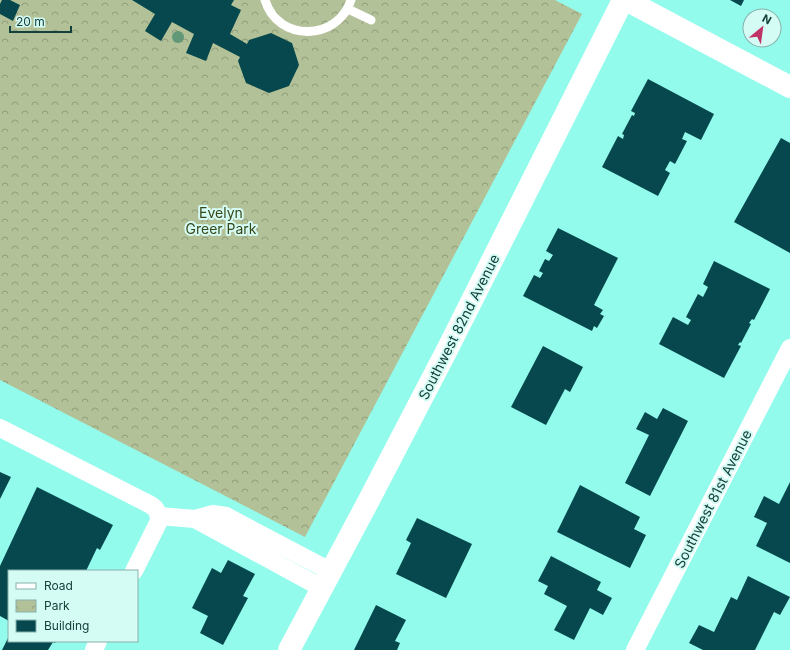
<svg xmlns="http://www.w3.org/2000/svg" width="790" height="650" font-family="Inter,sans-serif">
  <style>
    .park { fill: url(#park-crowns) }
    .building { fill: #06484d }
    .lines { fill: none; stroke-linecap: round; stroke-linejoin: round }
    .service { stroke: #fff; stroke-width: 9 }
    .minor { stroke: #fff; stroke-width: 18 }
    .tertiary { stroke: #fff; stroke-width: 22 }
    .tree { fill: #619877 }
    .labels { text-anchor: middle; stroke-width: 4; stroke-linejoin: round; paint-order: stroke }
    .park-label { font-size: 14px; fill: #384717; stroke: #d5fbf5 }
    .street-label { font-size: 14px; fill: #13413b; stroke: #d5fbf5 }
  </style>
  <defs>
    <pattern id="park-crowns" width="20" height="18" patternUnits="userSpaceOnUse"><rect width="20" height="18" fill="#b2c197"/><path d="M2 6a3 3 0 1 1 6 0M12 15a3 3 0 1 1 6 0" fill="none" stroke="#909e7c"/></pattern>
  </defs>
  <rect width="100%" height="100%" fill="#93fbec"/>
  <!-- park -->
  <path class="park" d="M0,0H555L582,14L305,537L0,380Z"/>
  <!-- building -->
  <path class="building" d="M2,0H10L20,5L13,21L0,14V4Z
    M132,0H234L231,5L241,10L230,34L247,44L249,40L271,33L292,43L299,65L289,86L269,93L246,83L238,61L240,57L213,43L206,61L186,53L194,34L172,22L161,41L145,31L155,14Z
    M730,0H744L741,6Z
    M648,79L714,114L701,140L685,132L682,139L687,141L675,164L670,161L665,170L670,173L658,196L602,167L618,136L623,139L624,135L622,134L632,115L634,116L635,113L631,111Z
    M781,138L790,143V253L734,222Z
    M558,228L618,258L594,305L603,310L600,314L604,316L597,328L594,326L592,331L523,296L534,275L540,278L543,273L539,271L545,259L549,261L553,255L546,251Z
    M714,261L770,289L754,320L752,319L749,323L751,324L741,343L740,342L738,345L741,346L724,378L659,344L673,317L688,325L691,320L686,317L698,294L703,297L708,287L703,284Z
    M543,346L583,367L570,392L565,389L546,425L511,407Z
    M663,408L688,421L650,496L625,483L649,435L636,429L645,412L657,419Z
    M0,472L11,477L0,499Z
    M790,482V563L756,546L767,523L754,517L764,496L779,504Z
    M580,485L640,517L634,529L646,535L630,568L557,532Z
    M37,487L113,525L100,550L97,548L86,571H9V621L0,616V566Z
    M417,518L472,544L446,598L396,574L411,543L406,540Z
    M551,556L601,582L597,590L612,598L603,615L590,608L574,640L554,630L567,606L544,594L548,586L538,581Z
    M228,560L255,574L243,596L248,598L223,645L200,633L208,616L192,608L212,568L221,573Z
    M748,576L790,597L780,615L774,612L755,650H703L689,643L699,625L714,632L731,597L737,600Z
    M376,605L406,620L395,641L400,643L397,650H354Z
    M9,636V641H56L55,643L53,642L48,650H2Z"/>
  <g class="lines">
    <!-- service -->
    <path class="service" d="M265,0C278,43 338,41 351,0
      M348,9L371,20"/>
    <!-- minor -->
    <path class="minor" d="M0,428L145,502C154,506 159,510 159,521L134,571
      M159,516L195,519L213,514L226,516L330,571
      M195,519L322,588
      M94,650L98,641
      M635,650L790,348"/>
    <!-- tertiary -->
    <path class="tertiary" d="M626,0L790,87
      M289,650L369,500L447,350L623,0"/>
  </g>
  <!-- trees -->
  <circle class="tree" cx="178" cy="37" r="6"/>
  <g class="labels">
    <!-- park labels -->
    <g class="park-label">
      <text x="221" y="218">Evelyn<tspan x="221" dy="16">Greer Park</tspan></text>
    </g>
    <!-- street labels -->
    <g class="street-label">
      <text transform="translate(459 327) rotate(-63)" y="5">Southwest 82nd Avenue</text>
      <text transform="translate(713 499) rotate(-63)" y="5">Southwest 81st Avenue</text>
    </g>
  </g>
  <!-- legend -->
  <rect x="8" y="570" width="130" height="72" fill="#d5fbf5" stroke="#87b1ab"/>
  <rect x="16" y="583" width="20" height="6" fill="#ffffff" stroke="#87b1ab"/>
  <text x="44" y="590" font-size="12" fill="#13413b">Road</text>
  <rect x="16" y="600" width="20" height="12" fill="url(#park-crowns)" stroke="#87b1ab"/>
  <text x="44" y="610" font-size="12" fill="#13413b">Park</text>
  <rect x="16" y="620" width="20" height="12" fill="#06484d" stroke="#87b1ab"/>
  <text x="44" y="630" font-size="12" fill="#13413b">Building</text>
  <!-- north arrow -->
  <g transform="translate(762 28) rotate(29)"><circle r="19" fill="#d5fbf5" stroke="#87b1ab"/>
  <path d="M0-3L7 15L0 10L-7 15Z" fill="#bf3365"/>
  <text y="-6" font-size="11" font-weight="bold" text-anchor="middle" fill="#13413b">N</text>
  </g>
  <!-- scale -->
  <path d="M10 26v6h61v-6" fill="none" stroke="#13413b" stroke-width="2"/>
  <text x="16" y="26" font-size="12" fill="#13413b" stroke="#d5fbf5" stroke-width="3" paint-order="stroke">20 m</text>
</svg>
